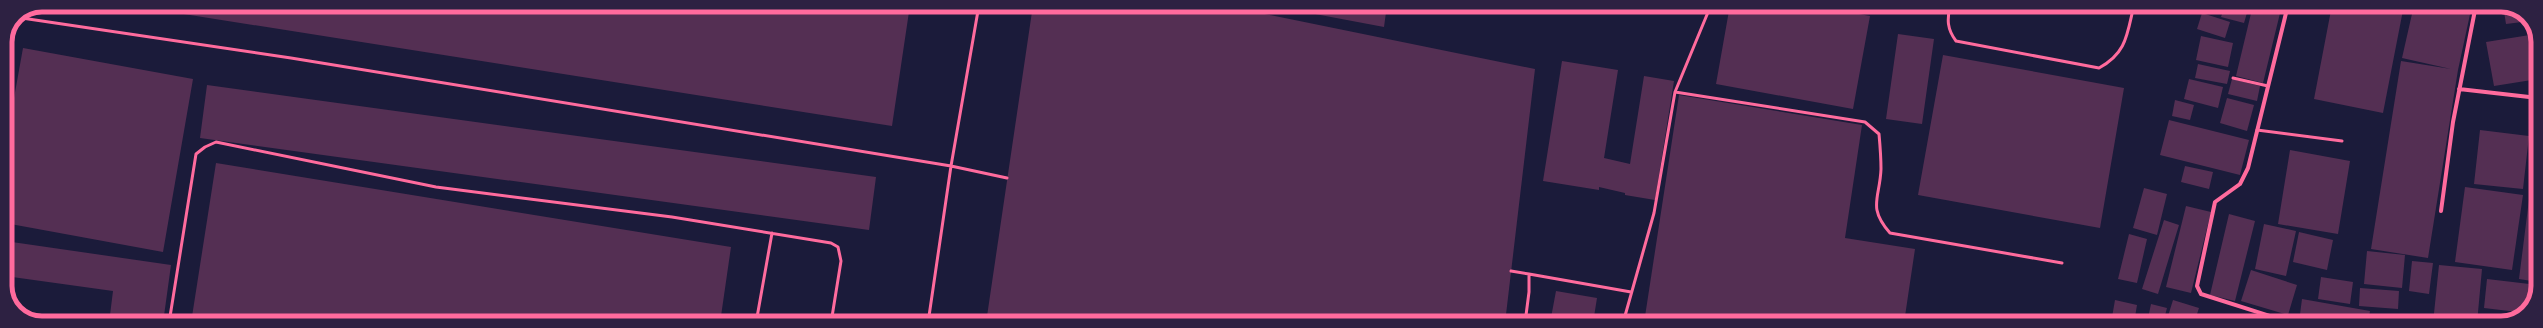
<svg xmlns="http://www.w3.org/2000/svg" width="2543" height="328" font-family="'Asap Condensed',sans-serif">
  <style>
    .building { fill: #542f53 }
    .lines { fill: none; stroke-linecap: round; stroke-linejoin: round }
    .service { stroke: #ff6b9d; stroke-width: 3 }
    .minor { stroke: #ff6b9d; stroke-width: 4 }
    .rim { fill: none; stroke: #ff6b9d; stroke-width: 5 }
  </style>
  <rect width="100%" height="100%" fill="#1b1b3a"/>
  <!-- building -->
  <path class="building" d="M127,5H910L892,126Z
    M1033,5H1221L1535,69L1505,323H986Z
    M1267,5H1387L1384,27Z
    M1730,5H1810L1870,16L1853,109L1716,84Z
    M1908,5H1945L1944,14Z
    M2204,5H2220L2217,14L2202,10Z
    M2225,5L2249,6L2244,23L2221,17Z
    M2253,5H2282L2263,83L2236,76Z
    M2332,5H2404L2383,113L2314,99Z
    M2414,5H2472L2458,70L2428,258L2371,249L2401,61L2451,69L2402,58Z
    M2503,5L2527,16L2530,21L2506,24Z
    M2202,13L2230,22L2225,38L2197,29Z
    M1898,34L1934,39L1922,124L1886,119Z
    M2536,34L2538,79L2494,86L2486,42Z
    M2201,36L2233,43L2228,67L2196,60Z
    M23,48L193,79L163,252L5,223V148Z
    M1943,55L2124,88L2100,228L1918,195Z
    M1562,61L1618,70L1604,158L1630,164L1644,76L1674,81L1655,200L1625,195V193L1599,187V190L1543,181Z
    M2198,64L2230,71L2227,84L2195,78Z
    M2189,79L2223,87L2218,108L2184,99Z
    M2232,79L2260,86L2257,101L2228,94Z
    M207,85L876,177L869,230L200,138Z
    M1679,95L1862,125L1845,238L1915,249L1904,323H1644Z
    M2227,98L2254,105L2247,131L2220,123Z
    M2175,100L2194,105L2190,120L2172,116Z
    M2169,120L2249,140L2240,175L2160,155Z
    M2480,130L2529,136L2523,189L2474,184Z
    M2537,136H2538V282L2519,279Z
    M2290,150L2350,161L2338,234L2278,224Z
    M216,163L731,247L720,323H191Z
    M2185,166L2213,172L2209,189L2181,182Z
    M2465,187L2523,195L2512,270L2455,262Z
    M2144,188L2167,194L2157,235L2133,228Z
    M2186,206L2211,212L2191,293L2166,287Z
    M2229,214L2255,221L2235,301L2210,295Z
    M2164,220L2179,225L2158,294L2142,289Z
    M2264,224L2296,231L2286,276L2255,269Z
    M2299,232L2333,240L2327,270L2293,262Z
    M2129,234L2147,239L2137,283L2118,279Z
    M5,241L171,265L163,323H109L113,291L5,276Z
    M2367,251L2405,255L2402,288L2364,284Z
    M2412,261L2433,263L2429,294L2409,291Z
    M2439,265L2482,269L2477,323H2433Z
    M2251,270L2297,285L2288,315L2241,301Z
    M2321,277L2353,282L2350,304L2318,299Z
    M2487,279L2538,285V290L2526,313L2484,308Z
    M2360,288L2399,291L2398,309L2359,306Z
    M1556,291L1597,298L1593,323H1550Z
    M2302,299L2370,311L2368,323L2299,322Z
    M2115,300L2137,305L2134,323H2111Z
    M2173,300L2199,308L2194,323L2168,316Z
    M2151,304L2167,308L2163,323H2147Z
    M2378,315L2423,317L2422,323H2377Z"/>
  <g class="lines">
    <!-- service -->
    <path class="service" d="M1950,5C1947,20 1947,29 1956,41L2099,68C2127,53 2127,34 2134,5
      M15,17L291,58L951,166L1007,178
      M2233,78L2268,86
      M1675,92L1865,122L1879,134C1880,145 1881,157 1881,169C1880,198 1867,207 1890,233L2062,263
      M2257,130L2342,141
      M1511,271L1529,274
      M169,323L196,154L205,147L216,142L436,187L672,217L831,243L838,247L841,261L831,323
      M756,323L772,233
      M928,323L951,166L979,5
      M1525,323L1529,292V274L1631,292
      M1623,323L1654,213L1675,92L1711,5
      M2013,323L2014,320"/>
    <!-- minor -->
    <path class="minor" d="M2288,5L2248,168L2240,184L2215,202L2197,286L2201,294L2292,323
      M2459,89L2538,98
      M2441,211L2453,122L2476,5"/>
  </g>
  <!-- crop -->
  <path d="M0 0H2543V328H0ZM42 12H2501A30 30 0 0 1 2531 42V286A30 30 0 0 1 2501 316H42A30 30 0 0 1 12 286V42A30 30 0 0 1 42 12Z" fill="#2d2142" fill-rule="evenodd"/>
  <path class="rim" d="M42 12H2501A30 30 0 0 1 2531 42V286A30 30 0 0 1 2501 316H42A30 30 0 0 1 12 286V42A30 30 0 0 1 42 12Z"/>
</svg>
